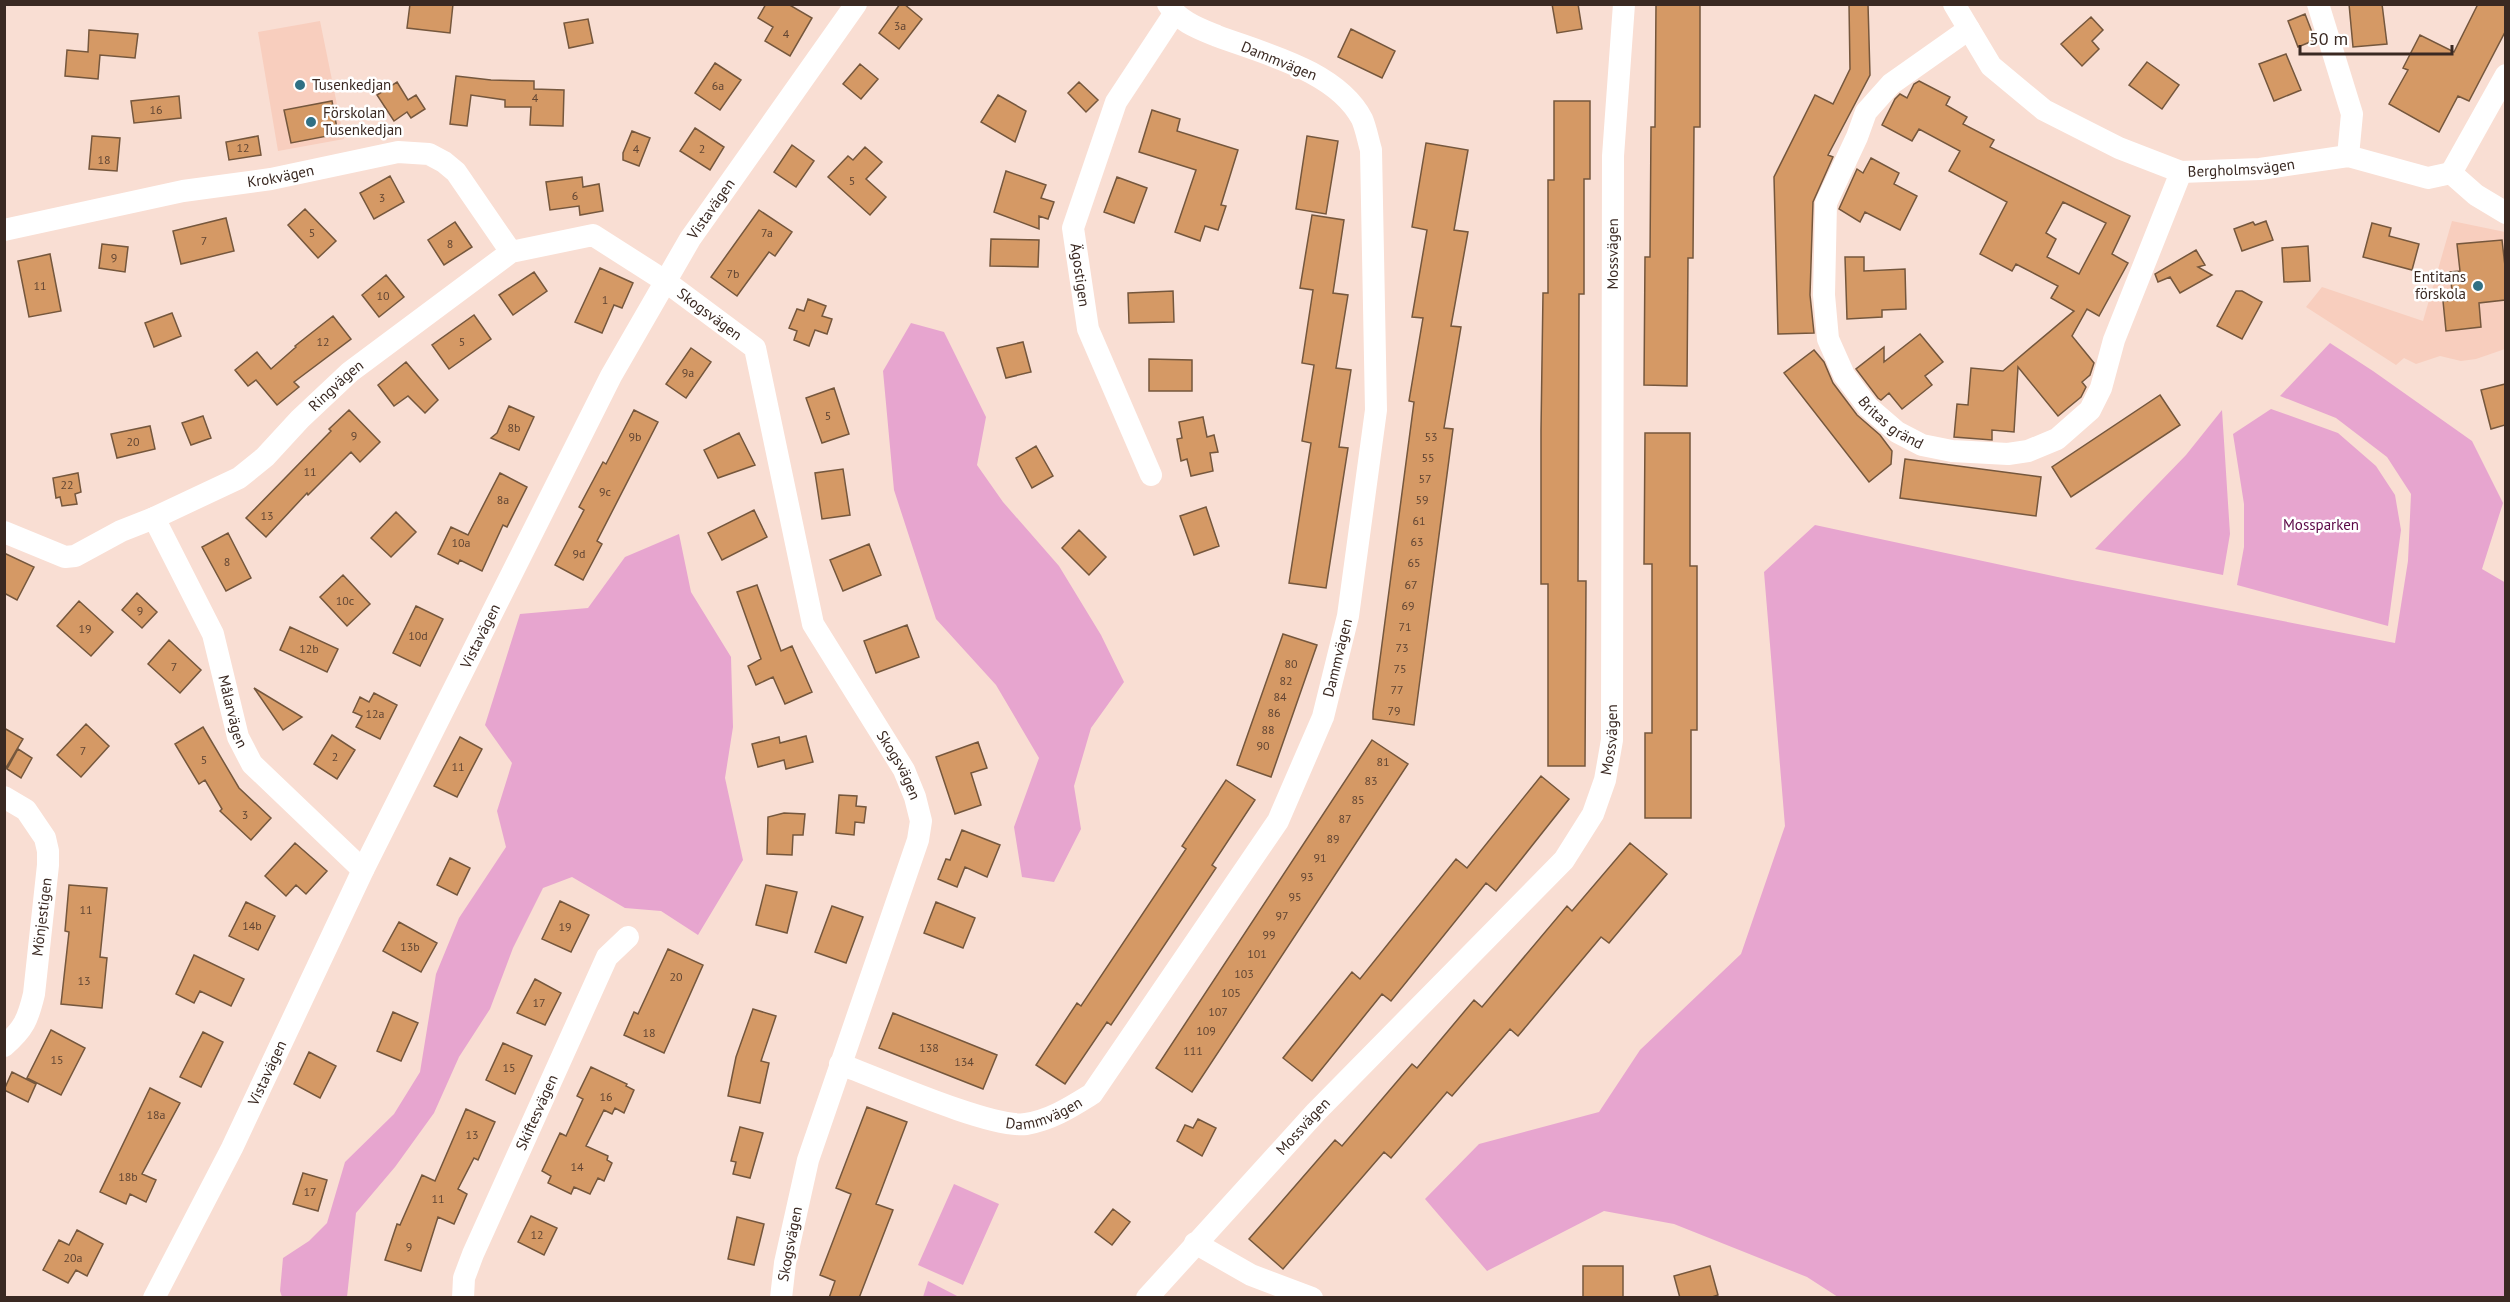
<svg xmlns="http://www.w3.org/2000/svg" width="2510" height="1302" font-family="'PT Sans',sans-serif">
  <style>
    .built { fill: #f8cebe }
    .green { fill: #e7a5cf }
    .building { fill: #d59965; stroke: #75573d; stroke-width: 1.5; fill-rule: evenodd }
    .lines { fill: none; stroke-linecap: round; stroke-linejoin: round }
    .minor { stroke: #fff; stroke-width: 22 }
    .poi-dot { fill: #307084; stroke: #fff; stroke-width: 2 }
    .labels { text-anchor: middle; stroke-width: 5; stroke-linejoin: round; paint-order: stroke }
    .number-label { font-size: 12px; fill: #614533 }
    .street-label { font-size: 15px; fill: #3a2922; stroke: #fff }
    .poi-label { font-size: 15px; fill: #3a2922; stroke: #fff; text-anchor: start }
    .park-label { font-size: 15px; fill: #5a0745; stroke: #fff }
  </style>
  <rect width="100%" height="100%" fill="#f9ded3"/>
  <!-- built -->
  <path class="built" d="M320,21L344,139L278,151L258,32Z
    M2452,221L2505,232V349L2476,359L2461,361L2440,356L2416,364L2404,358L2396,365L2306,307L2322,287L2423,321Z"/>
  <!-- green -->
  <path class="green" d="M911,323L944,332L986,417L977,465L1003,502L1059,566L1101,635L1124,682L1091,728L1074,786L1081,829L1054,882L1022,877L1014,827L1039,758L996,685L936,619L894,490L883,371Z
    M2330,343L2373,371L2472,441L2503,503L2482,569L2506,583L2505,1297H1838L1807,1277L1674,1224L1604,1211L1487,1271L1425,1199L1479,1144L1599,1112L1640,1050L1741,954L1785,826L1764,572L1815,525L2067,579L2395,643L2408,561L2411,494L2387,457L2336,418L2280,396Z
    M2271,409L2338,433L2376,466L2395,495L2401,530L2388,626L2237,585L2244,547V504L2233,434Z
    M2222,410L2230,534L2223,575L2095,549L2186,455Z
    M679,534L691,592L731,657L733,727L725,778L743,860L698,935L661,911L625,908L572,877L543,888L513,948L490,1009L459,1057L434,1113L395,1167L356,1213L347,1297H282L280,1291L283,1258L309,1241L327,1223L345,1162L394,1114L420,1072L436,974L459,918L506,847L497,811L512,763L485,725L520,614L588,608L625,557Z
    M954,1184L999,1204L963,1285L918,1265Z
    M928,1281L959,1297H923Z"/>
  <!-- building -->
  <path class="building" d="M410,4H453L450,33L407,28Z
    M766,4H788L812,18L790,56L765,41L773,27L758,18Z
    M900,4H904L922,19L899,49L879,33Z
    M1552,4H1578L1582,29L1557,33Z
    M1656,4H1700V127H1694L1693,258H1688L1687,386L1644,385L1645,257H1650L1651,127H1655Z
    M1849,4H1868L1870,75L1828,155L1833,157L1813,202L1810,295L1814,333L1778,334L1774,177L1815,95L1833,104L1850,69Z
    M2349,4H2382L2387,44L2353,47Z
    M2478,4H2505V32L2469,101L2458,96L2439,132L2389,104L2408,70L2403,68L2420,35L2454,52Z
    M2305,14L2315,40L2298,47L2288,21Z
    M2091,17L2103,30L2092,41L2099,49L2082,66L2061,44Z
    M588,19L593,43L569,48L564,23Z
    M1351,29L1395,51L1382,78L1338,57Z
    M89,30L138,34L135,58L100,55L98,79L65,76L67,50L88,52Z
    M2286,54L2301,90L2274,101L2259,64Z
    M2147,62L2179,85L2162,109L2129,85Z
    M715,63L741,80L720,110L695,93Z
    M860,64L878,79L861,99L843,84Z
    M456,76L491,80L534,81V89L564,90L563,126L530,125L531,107H505V100L471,95L467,126L450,124Z
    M1919,81L1950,97L1946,105L1967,117L1963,124L1994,140L1990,147L2130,216L2112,254L2128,263L2099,316L2087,309L2072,336L2094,363L2090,375L2082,382L2086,387L2081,397L2058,416L2018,367L2014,432L1992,430V440L1954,437L1957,404L1968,405L1971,368L2003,371L2074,311L2051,298L2058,286L2016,264L2012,271L1980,254L2007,202L1949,171L1960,151L1919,129L1912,141L1882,125L1895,99L1900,94L1907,98L1914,84ZM2063,202L2106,223L2079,274L2047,257L2056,239L2046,233Z
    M397,82L408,100L416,95L425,109L411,118L407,112L394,121L377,95Z
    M1079,82L1098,100L1086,112L1068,93Z
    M998,95L1026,111L1015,142L981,122Z
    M179,96L181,118L134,123L131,101Z
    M332,101L338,134L291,143L284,110Z
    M1554,101H1590V179H1584V294H1579L1578,581H1586L1585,766H1548V584H1541V430L1543,293H1548V180H1554Z
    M1152,110L1180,119L1177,131L1238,150L1221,205L1226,206L1218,230L1205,226L1200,241L1175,232L1196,170L1139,152Z
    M695,128L724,147L710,170L680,151Z
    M632,131L650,138L639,166L623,160V153Z
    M92,136L120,138L117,171L89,169Z
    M258,136L261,155L229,160L226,142Z
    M1307,136L1338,141L1326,214L1296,209Z
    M1426,143L1468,150L1454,230L1468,232L1451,326L1461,327L1444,428L1453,429L1414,725L1373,719V712L1414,402L1409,401L1423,318L1412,317L1427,230L1412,227Z
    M792,145L814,161L796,187L774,172Z
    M865,147L882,162L866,179L886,197L870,215L828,177L848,156L853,160Z
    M1871,158L1899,173L1894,184L1917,196L1900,230L1865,212L1860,222L1839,209L1857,169L1863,173Z
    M1006,171L1046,185L1041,198L1054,202L1048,219L1039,216V229L994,212Z
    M390,176L404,202L374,219L360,193Z
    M582,177L583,187L599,184L603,211L580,215L579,206L550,210L546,182Z
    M1117,177L1147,188L1134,223L1104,212Z
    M305,209L336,241L318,258L288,225Z
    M759,210L792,232L775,256L769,252L737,296L711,277Z
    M1312,215L1344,220L1333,293L1348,295L1336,368L1351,370L1339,447L1348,448L1326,588L1289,583L1311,443L1302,441L1314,365L1302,363L1313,290L1300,288Z
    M226,218L234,251L181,264L173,231Z
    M2266,221L2273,240L2242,251L2234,229L2253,222L2255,225Z
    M455,222L472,247L444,265L428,240Z
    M2372,223L2391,228L2389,236L2419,244L2412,270L2363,257Z
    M991,239L1039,240L1038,267L990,266Z
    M2502,240L2505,266V300L2479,303L2481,327L2446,331L2443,301L2453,300L2450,272L2460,271L2457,244Z
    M102,244L128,247L125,272L99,268Z
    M2308,246L2310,281L2284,282L2282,248Z
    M2196,250L2205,265L2198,267L2212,275L2180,293L2170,277L2158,282L2155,274Z
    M50,254L61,311L29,317L18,261Z
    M1845,257H1864V271L1905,269L1906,309L1882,310V317L1847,319Z
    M600,268L633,283L622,308L614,305L602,333L575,322Z
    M534,272L547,291L513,315L499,295Z
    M386,275L404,297L379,317L362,295Z
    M1173,291L1174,322L1129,323L1128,293Z
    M2236,291H2242L2262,302L2242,339L2217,326Z
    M808,299L826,306L822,316L832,319L827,334L815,330L809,346L794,340L797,331L789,328L797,309L804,311Z
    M172,313L181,336L154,347L145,323Z
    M474,315L491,339L449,369L432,345Z
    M333,316L351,339L294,382L299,387L277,405L256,380L248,386L235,370L257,352L271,369L296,347L295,346Z
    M1920,334L1943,362L1925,376L1932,385L1902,409L1889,393L1881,400L1878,398L1856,369L1884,347V362Z
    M1023,342L1031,372L1006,378L997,348Z
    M691,348L711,362L686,398L666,384Z
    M1814,350L1824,362L1833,383L1857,415L1880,435L1892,451L1891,464L1869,482L1784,373Z
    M1149,359L1192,360V391H1149Z
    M406,362L438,400L425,413L408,396L394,406L378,385Z
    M2505,384V425L2491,429L2481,390Z
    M834,388L849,434L822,443L806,398Z
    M2160,395L2180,425L2071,497L2052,467Z
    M509,406L534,417L519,450L491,438L497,433Z
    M349,410L380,442L360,462L351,452L308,495L307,493L266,537L246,518L331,431L329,429Z
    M634,410L658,422L597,541L602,544L583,580L555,565L584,510L579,507L603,462L606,464Z
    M203,416L211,438L191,445L182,423Z
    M1203,417L1207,437L1214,435L1218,452L1210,453L1213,471L1191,476L1187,459L1181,461L1177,439L1182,438L1179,422Z
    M150,426L155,449L117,458L111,434Z
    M739,433L755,465L718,478L704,450Z
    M1645,433H1690V566H1697V730H1691V818H1645V733H1652V564H1644Z
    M1036,446L1053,476L1032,488L1016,458Z
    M1905,459L2041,477L2036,516L1900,498Z
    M843,469L850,515L822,519L815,473Z
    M78,473L81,492L75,494L77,504L62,506L60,497L56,498L53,478Z
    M500,473L527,487L507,527L503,525L482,571L460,560L458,564L438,554L451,527L468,535Z
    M1206,507L1219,546L1194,555L1180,516Z
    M754,510L767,537L722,560L708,533Z
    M396,512L416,532L391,557L371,538Z
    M1079,530L1106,557L1089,575L1062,548Z
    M228,533L251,578L226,591L202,547Z
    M869,544L881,575L843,591L830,560Z
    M4,553L34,567L17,600L4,593Z
    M343,575L370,604L347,626L320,597Z
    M757,585L781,651L792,646L812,692L785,704L773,677L756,685L748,666L761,659L737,592Z
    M137,593L157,612L142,628L122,610Z
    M79,601L113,632L91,656L57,626Z
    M416,606L443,619L420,666L393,653Z
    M907,625L919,657L876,673L864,641Z
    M290,627L338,649L327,672L280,650Z
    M1283,634L1317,645L1271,777L1237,765Z
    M169,640L201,670L180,693L148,664Z
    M254,688L302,717L283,730Z
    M374,693L397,705L380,739L356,727L362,716L353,712L360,697L369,702Z
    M86,724L109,746L81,777L57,755Z
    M203,727L239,788L271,818L251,840L220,811L222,809L205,780L199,784L175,744Z
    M4,728L23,739L4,771Z
    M332,735L355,750L337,779L314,764Z
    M806,736L813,762L786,769L784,760L758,767L752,744L779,737L780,743Z
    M460,737L482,749L457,797L434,786Z
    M1372,740L1408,764L1192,1092L1156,1068Z
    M978,742L987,768L971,773L981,805L955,814L936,757Z
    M18,749L32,758L21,778L7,769Z
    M1541,776L1569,799L1496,891L1486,883L1391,1001L1382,994L1312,1081L1283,1058L1352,972L1360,979L1456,859L1467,868Z
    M1226,780L1255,800L1212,865L1216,868L1111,1025L1107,1022L1065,1084L1036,1065L1077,1003L1081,1006L1186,849L1182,846Z
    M839,795L857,796L856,806L866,807L864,823L855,822L854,835L836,833Z
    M784,813L805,814L803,835H793L792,855L767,854L768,817Z
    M962,830L1000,845L987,877L965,867L957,887L938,879L946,859L950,860Z
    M295,843L327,871L306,894L296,885L286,896L265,876Z
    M1630,843L1667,874L1609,943L1601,937L1518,1036L1510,1029L1452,1096L1447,1092L1391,1158L1384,1152L1283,1269L1249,1239L1335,1140L1342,1146L1412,1064L1417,1068L1474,1000L1482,1007L1567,906L1572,911Z
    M450,858L470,868L457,895L437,885Z
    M69,885L107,888L100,957L107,958L102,1008L61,1004L69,932L65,931Z
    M766,885L797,892L787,933L756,925Z
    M560,901L589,915L571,952L542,939Z
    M246,902L275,916L258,950L229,936Z
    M936,902L975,918L963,948L924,933Z
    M832,906L863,917L846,963L815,952Z
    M399,922L437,943L421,972L383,951Z
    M668,949L703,965L664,1053L624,1035L634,1012L638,1014Z
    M194,955L244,979L231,1006L200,991L194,1003L176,994Z
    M535,979L561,993L545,1025L517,1013Z
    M753,1009L776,1016L761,1061L769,1063L760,1103L728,1096L736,1057Z
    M393,1012L418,1023L401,1061L377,1051Z
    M893,1013L997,1055L983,1089L879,1048Z
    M51,1030L85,1048L61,1095L27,1078Z
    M203,1032L223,1042L201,1087L180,1077Z
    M503,1043L532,1056L515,1094L486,1080Z
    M309,1052L336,1066L320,1098L294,1084Z
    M591,1067L627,1084L626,1086L634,1090L624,1113L615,1108L612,1114L604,1110L586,1146L608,1156L607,1160L612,1163L604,1181L598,1178L590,1194L574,1187L571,1194L548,1183L551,1176L542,1171L560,1133L566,1136L583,1099L577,1096Z
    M12,1072L36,1084L28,1102L4,1090Z
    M150,1088L180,1103L142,1174L156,1180L146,1202L130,1194L126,1204L100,1192Z
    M867,1107L907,1122L876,1204L893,1210L859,1298H829L835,1281L820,1275L851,1194L836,1188Z
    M466,1109L495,1122L478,1160L474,1158L458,1189L467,1194L454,1224L438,1217L421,1271L385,1260L397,1224L400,1225L422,1175L435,1181Z
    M1198,1119L1216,1128L1202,1156L1177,1141L1185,1125L1193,1128Z
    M740,1127L763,1133L750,1178L733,1174L736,1162L731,1161Z
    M303,1173L327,1180L318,1211L293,1204Z
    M1113,1209L1130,1222L1112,1245L1095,1232Z
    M531,1216L557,1228L544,1255L518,1242Z
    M737,1217L764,1224L754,1265L728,1259Z
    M77,1230L103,1244L87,1276L76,1270L68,1283L43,1270L59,1240L69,1245Z
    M1583,1266H1623V1298H1583Z
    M1710,1266L1718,1295L1709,1298H1680L1674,1276Z"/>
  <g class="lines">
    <!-- minor -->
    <g class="minor">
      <path id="s1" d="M1954,4L1991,66L2044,110L2119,148L2181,172L2260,169L2348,156L2428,178L2451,173L2476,195L2506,213"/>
      <path d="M2318,4L2352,114L2348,156"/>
      <path id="s2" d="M1969,29L1891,84L1866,112L1857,137L1826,203L1824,295L1828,339L1844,375L1868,407L1897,432L1922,445L1952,451L2008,454L2028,451L2057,439L2090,410L2101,388L2114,340L2181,172"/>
      <path d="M2451,173L2506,75"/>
      <path id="s3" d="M4,230L183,191L271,179L398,152L429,154L444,162L456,172L511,252"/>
      <path d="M1151,475L1088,329L1073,228L1116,102L1174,14"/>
      <path id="s4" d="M154,518L213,634L238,737L252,764L363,870"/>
      <path id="s5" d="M4,532L65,557L75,556L121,531L154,518L239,478L265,457L300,419L350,372L511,252L593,235L665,281L755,348L813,624L904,770L915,797L921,821L918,840L808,1160L785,1263L781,1298"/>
      <path d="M4,797L26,810L45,838L48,851V865L34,994C28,1019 24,1029 4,1046"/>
      <path id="s6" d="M840,1064C878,1078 992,1129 1026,1124C1051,1120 1071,1107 1092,1094L1278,821L1323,717L1348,616L1376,410L1371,150C1368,140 1366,128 1362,119C1337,71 1265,54 1217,36C1200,29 1178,21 1168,4"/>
      <path d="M1195,1243L1251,1275L1312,1298"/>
      <path id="s7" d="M154,1298L232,1148L363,870L611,376L690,239L856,4"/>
      <path id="s8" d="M463,1298L464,1278L473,1254L607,957L628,937"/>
      <path id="s9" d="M1147,1298L1316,1112L1564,860L1593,814L1605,780L1612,740L1613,156L1624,4"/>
    </g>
  </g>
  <!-- markers -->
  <g class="poi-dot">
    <circle cx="300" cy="85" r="6"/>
    <circle cx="311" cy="122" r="6"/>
    <circle cx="2478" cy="286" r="6"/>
  </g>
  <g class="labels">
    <!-- number labels -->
    <g class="number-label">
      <text x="900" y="30">3a</text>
      <text x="786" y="38">4</text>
      <text x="718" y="90">6a</text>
      <text x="535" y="102">4</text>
      <text x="156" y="114">16</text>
      <text x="243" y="152">12</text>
      <text x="636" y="153">4</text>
      <text x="702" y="153">2</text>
      <text x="104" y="164">18</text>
      <text x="852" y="185">5</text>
      <text x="575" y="200">6</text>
      <text x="382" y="202">3</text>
      <text x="312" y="237">5</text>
      <text x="767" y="237">7a</text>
      <text x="204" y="245">7</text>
      <text x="450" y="248">8</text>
      <text x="114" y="262">9</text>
      <text x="733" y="278">7b</text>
      <text x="40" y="290">11</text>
      <text x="383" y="300">10</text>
      <text x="605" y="304">1</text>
      <text x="323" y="346">12</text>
      <text x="462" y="346">5</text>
      <text x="688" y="377">9a</text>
      <text x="828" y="420">5</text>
      <text x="514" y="432">8b</text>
      <text x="354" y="440">9</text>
      <text x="635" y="441">9b</text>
      <text x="1431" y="441">53</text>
      <text x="133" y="446">20</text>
      <text x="1428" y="462">55</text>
      <text x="310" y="476">11</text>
      <text x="1425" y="483">57</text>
      <text x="67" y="489">22</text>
      <text x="605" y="496">9c</text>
      <text x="503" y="504">8a</text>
      <text x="1422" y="504">59</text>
      <text x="267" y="520">13</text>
      <text x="1419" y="525">61</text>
      <text x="1417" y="546">63</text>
      <text x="461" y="547">10a</text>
      <text x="579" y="558">9d</text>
      <text x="227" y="566">8</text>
      <text x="1414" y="567">65</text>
      <text x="1411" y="589">67</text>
      <text x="345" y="605">10c</text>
      <text x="1408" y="610">69</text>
      <text x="140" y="615">9</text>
      <text x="1405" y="631">71</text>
      <text x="85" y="633">19</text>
      <text x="418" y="640">10d</text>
      <text x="1402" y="652">73</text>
      <text x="309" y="653">12b</text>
      <text x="1291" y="668">80</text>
      <text x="174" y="671">7</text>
      <text x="1400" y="673">75</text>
      <text x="1286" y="685">82</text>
      <text x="1397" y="694">77</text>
      <text x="1280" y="701">84</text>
      <text x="1394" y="715">79</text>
      <text x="1274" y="717">86</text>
      <text x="375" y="718">12a</text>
      <text x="1268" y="734">88</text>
      <text x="1263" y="750">90</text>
      <text x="83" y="755">7</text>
      <text x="335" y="761">2</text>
      <text x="204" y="764">5</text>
      <text x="1383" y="766">81</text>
      <text x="458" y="771">11</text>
      <text x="1371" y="785">83</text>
      <text x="1358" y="804">85</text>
      <text x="245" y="819">3</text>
      <text x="1345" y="823">87</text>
      <text x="1333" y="843">89</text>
      <text x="1320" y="862">91</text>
      <text x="1307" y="881">93</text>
      <text x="1295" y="901">95</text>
      <text x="86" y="914">11</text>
      <text x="1282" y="920">97</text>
      <text x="252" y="930">14b</text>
      <text x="565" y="931">19</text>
      <text x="1269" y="939">99</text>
      <text x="410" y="951">13b</text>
      <text x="1257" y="958">101</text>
      <text x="1244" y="978">103</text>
      <text x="676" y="981">20</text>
      <text x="84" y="985">13</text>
      <text x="1231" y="997">105</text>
      <text x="539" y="1007">17</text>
      <text x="1218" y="1016">107</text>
      <text x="1206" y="1035">109</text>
      <text x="649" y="1037">18</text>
      <text x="929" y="1052">138</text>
      <text x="1193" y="1055">111</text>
      <text x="57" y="1064">15</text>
      <text x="964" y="1066">134</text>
      <text x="509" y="1072">15</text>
      <text x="606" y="1101">16</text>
      <text x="156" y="1119">18a</text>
      <text x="472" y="1139">13</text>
      <text x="577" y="1171">14</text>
      <text x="128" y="1181">18b</text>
      <text x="310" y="1196">17</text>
      <text x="438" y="1203">11</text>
      <text x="537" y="1239">12</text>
      <text x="409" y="1251">9</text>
      <text x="73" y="1262">20a</text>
    </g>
    <!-- street labels -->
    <g class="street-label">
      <text transform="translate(1279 61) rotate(22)" y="5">Dammvägen</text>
      <text dy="5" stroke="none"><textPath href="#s1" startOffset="352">Bergholmsvägen</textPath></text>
      <text dy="5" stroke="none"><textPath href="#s3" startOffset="282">Krokvägen</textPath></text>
      <text dy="5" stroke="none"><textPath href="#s7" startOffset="1224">Vistavägen</textPath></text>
      <text dy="5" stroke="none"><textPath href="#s9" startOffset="1222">Mossvägen</textPath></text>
      <text transform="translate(1080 275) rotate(82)" y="5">Ägostigen</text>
      <text dy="5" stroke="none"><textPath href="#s5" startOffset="837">Skogsvägen</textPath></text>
      <text dy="5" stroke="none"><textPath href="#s5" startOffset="392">Ringvägen</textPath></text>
      <text dy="5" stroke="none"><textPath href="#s2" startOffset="476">Britas gränd</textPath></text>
      <text dy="5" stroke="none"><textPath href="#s7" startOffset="738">Vistavägen</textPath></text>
      <text dy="5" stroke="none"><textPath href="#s6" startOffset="774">Dammvägen</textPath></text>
      <text dy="5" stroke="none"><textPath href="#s4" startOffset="210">Målarvägen</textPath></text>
      <text dy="5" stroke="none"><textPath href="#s9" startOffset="736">Mossvägen</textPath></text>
      <text dy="5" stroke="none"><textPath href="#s5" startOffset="1341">Skogsvägen</textPath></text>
      <text transform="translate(42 917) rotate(-83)" y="5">Mönjestigen</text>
      <text dy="5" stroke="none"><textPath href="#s7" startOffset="252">Vistavägen</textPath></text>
      <text dy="5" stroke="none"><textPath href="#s6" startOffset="216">Dammvägen</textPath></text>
      <text dy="5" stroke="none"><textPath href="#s8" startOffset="201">Skiftesvägen</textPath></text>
      <text dy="5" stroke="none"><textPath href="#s9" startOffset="232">Mossvägen</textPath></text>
      <text transform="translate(790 1244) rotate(-79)" y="5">Skogsvägen</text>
    </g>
    <!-- poi labels -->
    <g class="poi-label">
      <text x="312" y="90">Tusenkedjan</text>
      <text x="323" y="118">Förskolan<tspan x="323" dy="17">Tusenkedjan</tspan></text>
      <text x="2466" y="282" text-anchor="end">Entitans<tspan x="2466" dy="17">förskola</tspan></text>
    </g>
    <!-- park labels -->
    <g class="park-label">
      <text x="2321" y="530">Mossparken</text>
    </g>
  </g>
  <!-- border -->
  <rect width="2510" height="1302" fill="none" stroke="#3a2922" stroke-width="12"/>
  <!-- scale -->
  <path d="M2300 45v9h152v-9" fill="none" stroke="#3a2922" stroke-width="3"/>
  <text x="2309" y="45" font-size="18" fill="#3a2922" stroke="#ffffff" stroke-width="4.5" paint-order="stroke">50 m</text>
</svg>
